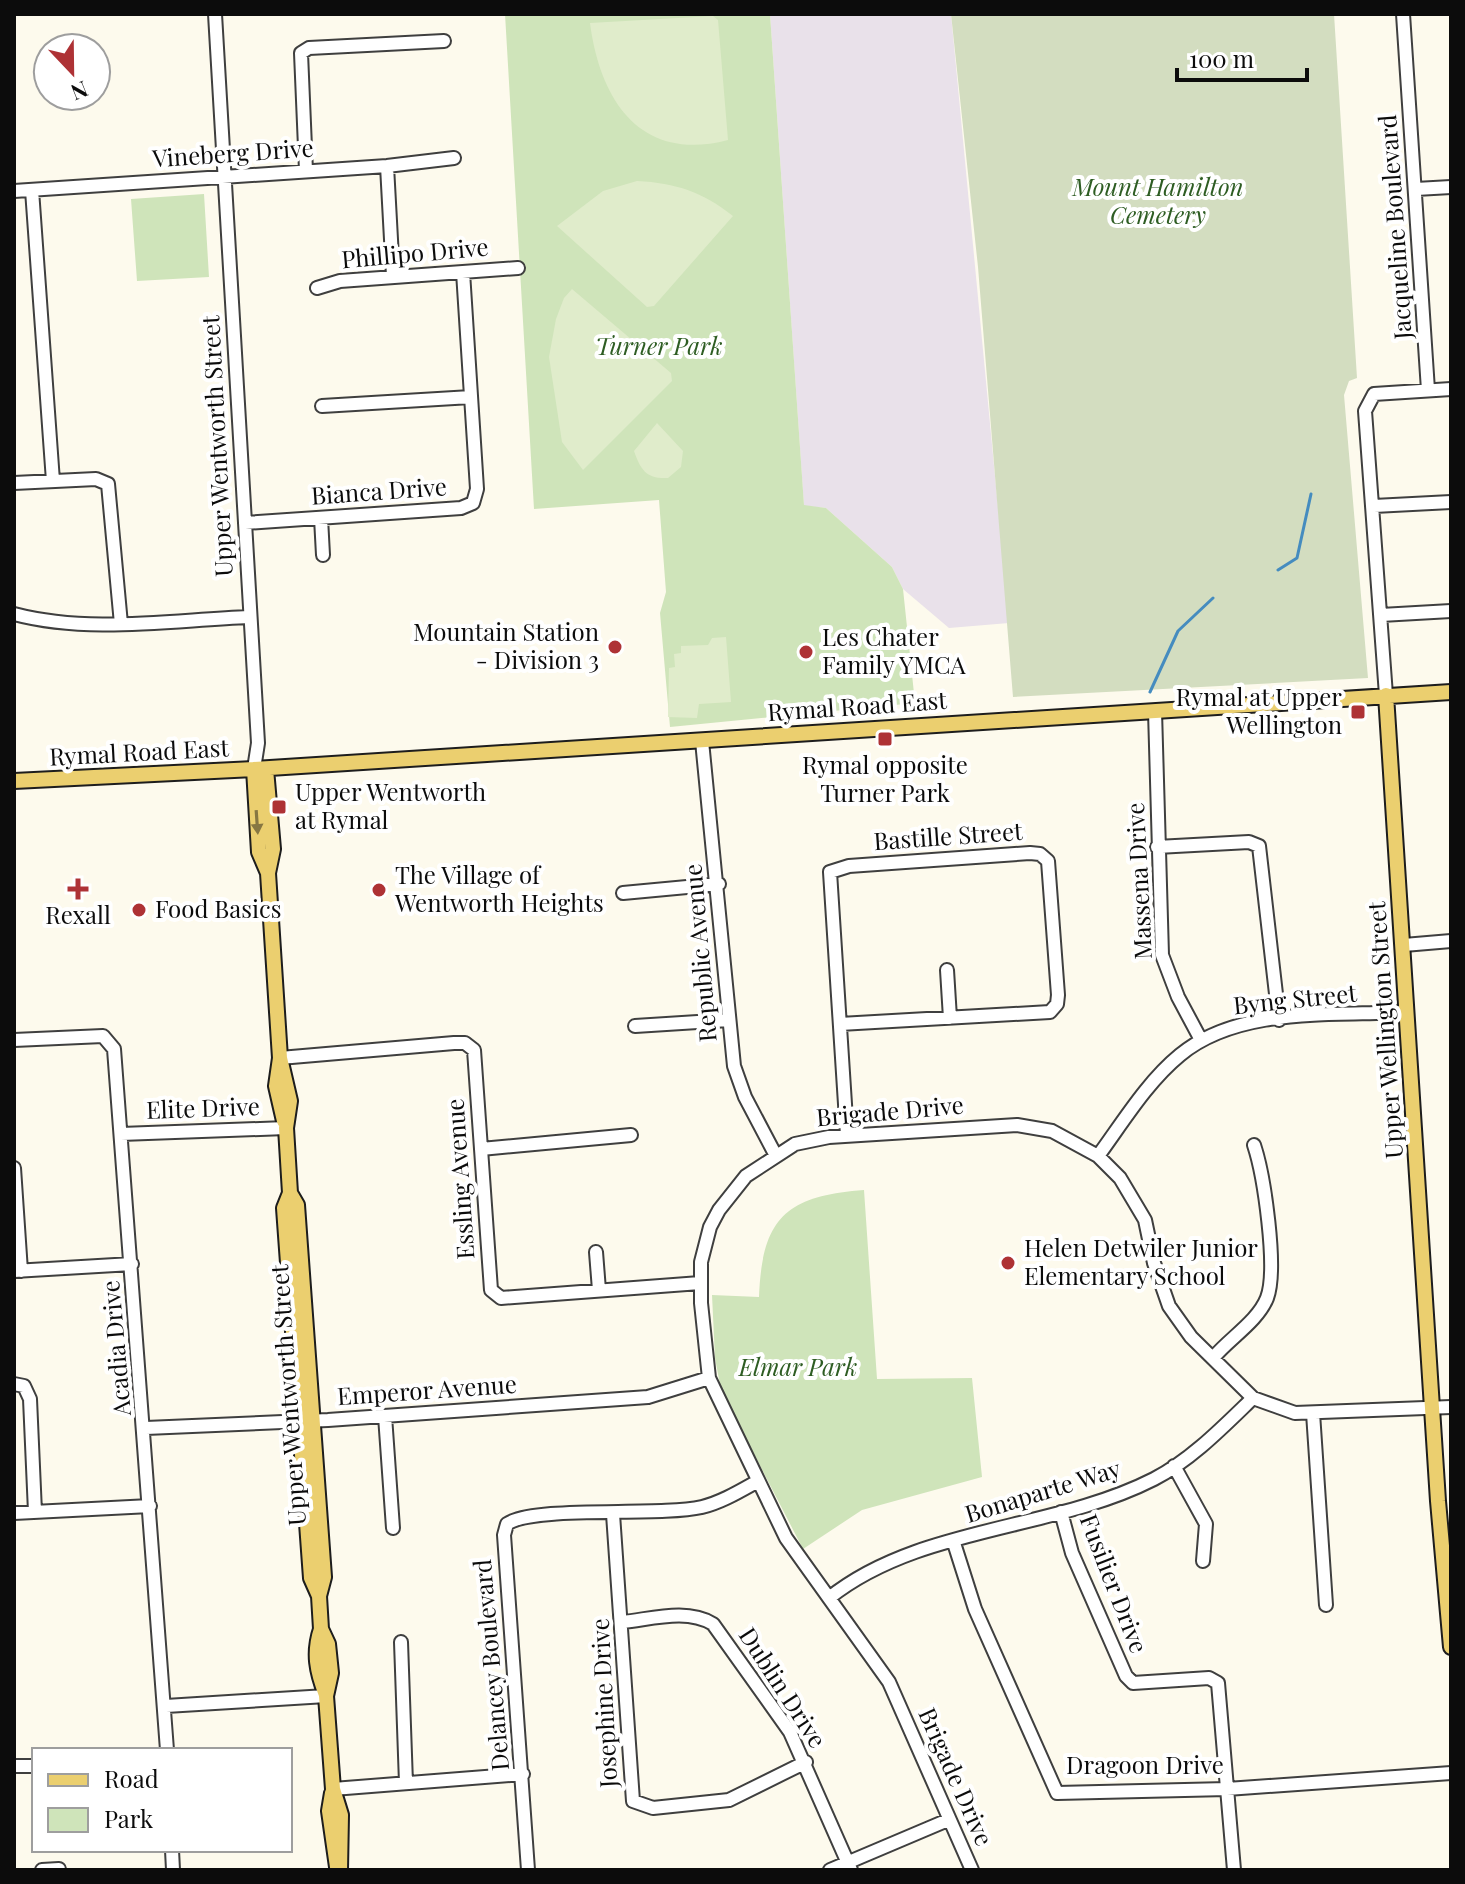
<svg xmlns="http://www.w3.org/2000/svg" width="1465" height="1884" font-family="'Playfair Display',serif">
  <style>
    .industrial { fill: #e9e1ea }
    .green { fill: #cfe4ba }
    .cemetery { fill: #d3ddc0 }
    .pitch { fill: #e0eccb }
    .lines { fill: none; stroke-linecap: round; stroke-linejoin: round }
    .stream { stroke: #458cbf; stroke-width: 3 }
    .minor-casing { stroke: #3f3f3f; stroke-width: 16 }
    .major-casing { stroke: #1d1d1d; stroke-width: 18 }
    .minor { stroke: #fff; stroke-width: 12 }
    .major { stroke: #ebcf6f; stroke-width: 14 }
    .oneway { fill: #877742 }
    .poi-dot { fill: #ae3235; stroke: #fff; stroke-width: 3 }
    .labels { text-anchor: middle; stroke-width: 8; stroke-linejoin: round; paint-order: stroke }
    .street-label { font-size: 24px; fill: #0c0c0c; stroke: #fff }
    .park-label { font-size: 24px; font-style: italic; fill: #2e5d23; stroke: #fff }
    .poi-label { font-size: 24px; fill: #0c0c0c; stroke: #fff; text-anchor: start }
  </style>
  <rect width="100%" height="100%" fill="#fdfaed"/>
  <!-- industrial -->
  <path class="industrial" d="M770,14H951L1009,623L949,628L903,589L892,567L826,508L804,506Z"/>
  <!-- green -->
  <path class="green" d="M505,14H770L804,505L826,508L892,567L903,589L915,703L670,727L660,613L666,592L659,500L534,509Z
    M204,194L209,277L137,281L131,199Z
    M864,1190L877,1379L972,1378L982,1477L862,1510L803,1549L721,1390L715,1358L712,1295L759,1297C762,1218 786,1196 864,1190Z"/>
  <!-- cemetery -->
  <path class="cemetery" d="M951,14H1334L1357,378L1349,381L1344,395L1368,678L1013,697L978,267Z"/>
  <!-- pitch -->
  <path class="pitch" d="M713,16L718,20L728,140C640,163 600,100 590,23Z
    M637,181C676,183 703,192 733,216L654,306L647,307L557,226L603,191Z
    M572,289L671,373L672,381L583,470L562,442L549,357L556,319L564,298Z
    M657,423L683,451L681,467L668,478C647,479 641,471 634,451Z
    M726,637L731,702L699,704L697,718L668,717L669,668L675,667L674,654L681,653V646L708,645L712,638Z"/>
  <g class="lines">
    <!-- stream -->
    <path class="stream" d="M1278,570L1297,558L1311,494
      M1150,692L1178,631L1213,598"/>
    <defs>
      <path id="minor" d="M215,14L258,743L254,769
        M1403,14L1428,390
        M387,166L393,276
        M306,171L301,53L309,48L444,41
        M1416,189L1451,187
        M32,190L53,481
        M14,191L387,166L454,158
        M317,288L340,281L518,268
        M322,406L471,397
        M14,483L96,479L108,484L121,624
        M1374,506L1451,502
        M321,518L323,555
        M245,523L461,508L473,503L477,489L463,272
        M14,614C90,634 172,620 249,617
        M1381,615L1451,611
        M1386,695L1365,411L1374,394L1451,389
        M1155,711L1162,955L1178,997L1201,1040
        M702,741L734,1066L745,1097L775,1154
        M1157,847L1249,842L1259,846L1279,1020
        M623,893L719,884
        M1404,945L1451,941
        M947,970L950,1018
        M840,1024L1050,1012L1057,1004L1058,995L1048,861L1040,854L1030,853L849,866L830,872L847,1135
        M635,1026L729,1020
        M14,1040L103,1036L114,1049L167,1750
        M280,1058L454,1043H465L474,1050L491,1290L501,1298L700,1283
        M121,1134L286,1128
        M481,1149L631,1135
        M1098,1156C1123,1122 1147,1082 1180,1055C1239,1006 1334,1016 1407,1012
        M14,1168L21,1271
        M596,1252L599,1290
        M14,1271L132,1264
        M1214,1357C1230,1338 1258,1321 1267,1298C1278,1269 1264,1175 1254,1145
        M14,1384L24,1386L30,1399L35,1512
        M1313,1413L1326,1605
        M385,1416L393,1528
        M146,1428L328,1420L648,1397L709,1378
        M1174,1466L1206,1524L1203,1561
        M1061,1512L1072,1553L1126,1676L1133,1683L1209,1678L1218,1683L1234,1870
        M14,1513L150,1506
        M613,1514L633,1801L653,1808L729,1800L806,1762
        M954,1543L975,1609L1057,1793L1227,1789L1451,1773
        M829,1598C919,1526 1052,1531 1154,1479C1191,1460 1223,1427 1253,1398
        M623,1622C652,1619 687,1608 713,1624L790,1732L851,1870
        M401,1642L406,1783
        M166,1706L326,1696
        M14,1766H34
        M333,1789L523,1774
        M172,1850L173,1870
        M42,1870L59,1869
        M528,1870L504,1535L507,1524C534,1505 658,1517 702,1507C722,1502 740,1491 758,1481
        M830,1870L948,1820
        M972,1870L889,1682L786,1538L709,1378L701,1303V1262L710,1227L719,1210L746,1176L795,1144L829,1137L1017,1125L1052,1131L1098,1156L1120,1178L1145,1220L1154,1263L1169,1306L1191,1337L1253,1398L1295,1413L1451,1407"/>
      <path id="major" d="M1386,695L1438,1501L1451,1647
        M254,769L259,852L268,873
        M266,769L273,849L268,873L280,1058L276,1086L284,1121
        M14,781L254,769L1451,692
        M280,1058L290,1101L286,1128L290,1193L284,1208L311,1578L319,1596L321,1629L328,1644L331,1673L326,1696L333,1789L341,1815L340,1870
        M290,1193L297,1205L324,1577L319,1596
        M321,1629C313,1653 317,1672 326,1695
        M332,1793L329,1811L337,1867"/>
    </defs>
    <!-- minor casing -->
    <use href="#minor" class="minor-casing"/>
    <!-- major casing -->
    <use href="#major" class="major-casing"/>
    <!-- minor -->
    <use href="#minor" class="minor"/>
    <!-- major -->
    <use href="#major" class="major"/>
  </g>
  <!-- one-way arrows -->
  <defs><path id="oneway-solid" d="M-6-.8H1V-3.2L6.5 0L1 3.2V.8H-6Z" transform="scale(2)"/></defs>
  <use class="oneway" href="#oneway-solid" transform="translate(257 822) rotate(86)"/>
  <!-- markers -->
  <g class="poi-dot">
    <circle cx="615" cy="647" r="8"/>
    <circle cx="806" cy="652" r="8"/>
    <rect x="1350" y="704" width="16" height="16" rx="4"/>
    <rect x="877" y="731" width="16" height="16" rx="4"/>
    <rect x="271" y="799" width="16" height="16" rx="4"/>
    <path d="M74 877h8v8h8v8h-8v8h-8v-8h-8v-8h8z"/>
    <circle cx="379" cy="890" r="8"/>
    <circle cx="139" cy="910" r="8"/>
    <circle cx="1008" cy="1263" r="8"/>
  </g>
  <g class="labels">
    <!-- street labels -->
    <g class="street-label">
      <text transform="translate(233 154) rotate(-4)" y="8">Vineberg Drive</text>
      <text transform="translate(1396 227) rotate(-94)" y="8">Jacqueline Boulevard</text>
      <text transform="translate(415 254) rotate(-5)" y="8">Phillipo Drive</text>
      <text transform="translate(218 446) rotate(-93)" y="8">Upper Wentworth Street</text>
      <text transform="translate(379 492) rotate(-4)" y="8">Bianca Drive</text>
      <text transform="translate(857 707) rotate(-4)" y="8">Rymal Road East</text>
      <text transform="translate(139 753) rotate(-3)" y="8">Rymal Road East</text>
      <text transform="translate(948 837) rotate(-4)" y="8">Bastille Street</text>
      <text transform="translate(1140 881) rotate(-93)" y="8">Massena Drive</text>
      <text transform="translate(701 953) rotate(-95)" y="8">Republic Avenue</text>
      <text transform="translate(1295 1000) rotate(-6)" y="8">Byng Street</text>
      <text transform="translate(1386 1030) rotate(-94)" y="8">Upper Wellington Street</text>
      <text transform="translate(203 1109) rotate(-2)" y="8">Elite Drive</text>
      <text transform="translate(890 1112) rotate(-5)" y="8">Brigade Drive</text>
      <text transform="translate(461 1179) rotate(-94)" y="8">Essling Avenue</text>
      <text transform="translate(117 1348) rotate(-95)" y="8">Acadia Drive</text>
      <text transform="translate(427 1391) rotate(-4)" y="8">Emperor Avenue</text>
      <text transform="translate(289 1395) rotate(-94)" y="8">Upper Wentworth Street</text>
      <text transform="translate(1043 1492) rotate(-17)" y="8">Bonaparte Way</text>
      <text transform="translate(1113 1584) rotate(69)" y="8">Fusilier Drive</text>
      <text transform="translate(492 1665) rotate(-95)" y="8">Delancey Boulevard</text>
      <text transform="translate(782 1688) rotate(57)" y="8">Dublin Drive</text>
      <text transform="translate(605 1703) rotate(-93)" y="8">Josephine Drive</text>
      <text x="1145" y="1774">Dragoon Drive</text>
      <text transform="translate(955 1777) rotate(66)" y="8">Brigade Drive</text>
    </g>
    <!-- park labels -->
    <g class="park-label">
      <text x="1158" y="196">Mount Hamilton<tspan x="1158" dy="28">Cemetery</tspan></text>
      <text x="659" y="355">Turner Park</text>
      <text x="798" y="1376">Elmar Park</text>
    </g>
    <!-- poi labels -->
    <g class="poi-label">
      <text x="599" y="641" text-anchor="end">Mountain Station<tspan x="599" dy="28">- Division 3</tspan></text>
      <text x="822" y="646">Les Chater<tspan x="822" dy="28">Family YMCA</tspan></text>
      <text x="1342" y="706" text-anchor="end">Rymal at Upper<tspan x="1342" dy="28">Wellington</tspan></text>
      <text x="885" y="774" text-anchor="middle">Rymal opposite<tspan x="885" dy="28">Turner Park</tspan></text>
      <text x="295" y="801">Upper Wentworth<tspan x="295" dy="28">at Rymal</tspan></text>
      <text x="395" y="884">The Village of<tspan x="395" dy="28">Wentworth Heights</tspan></text>
      <text x="155" y="918">Food Basics</text>
      <text x="78" y="924" text-anchor="middle">Rexall</text>
      <text x="1024" y="1257">Helen Detwiler Junior<tspan x="1024" dy="28">Elementary School</tspan></text>
    </g>
  </g>
  <!-- border -->
  <rect width="1465" height="1884" fill="none" stroke="#0c0c0c" stroke-width="32"/>
  <!-- legend -->
  <rect x="32" y="1748" width="260" height="104" fill="#ffffff" stroke="#9e9e9e" stroke-width="2"/>
  <rect x="48" y="1774" width="40" height="12" fill="#ebcf6f" stroke="#9e9e9e" stroke-width="2"/>
  <text x="104" y="1788" font-size="24" fill="#0c0c0c">Road</text>
  <rect x="48" y="1808" width="40" height="24" fill="#cfe4ba" stroke="#9e9e9e" stroke-width="2"/>
  <text x="104" y="1828" font-size="24" fill="#0c0c0c">Park</text>
  <!-- north arrow -->
  <g transform="translate(72 72) rotate(158)"><circle r="38" fill="#ffffff" stroke="#9e9e9e" stroke-width="2"/>
  <path d="M0-6L14 30L0 20L-14 30Z" fill="#ae3235"/>
  <text y="-12" font-size="22" font-weight="bold" text-anchor="middle" fill="#0c0c0c">N</text>
  </g>
  <!-- scale -->
  <path d="M1177 68v12h130v-12" fill="none" stroke="#0c0c0c" stroke-width="4"/>
  <text x="1189" y="68" font-size="24" fill="#0c0c0c" stroke="#ffffff" stroke-width="6" paint-order="stroke">100 m</text>
</svg>
